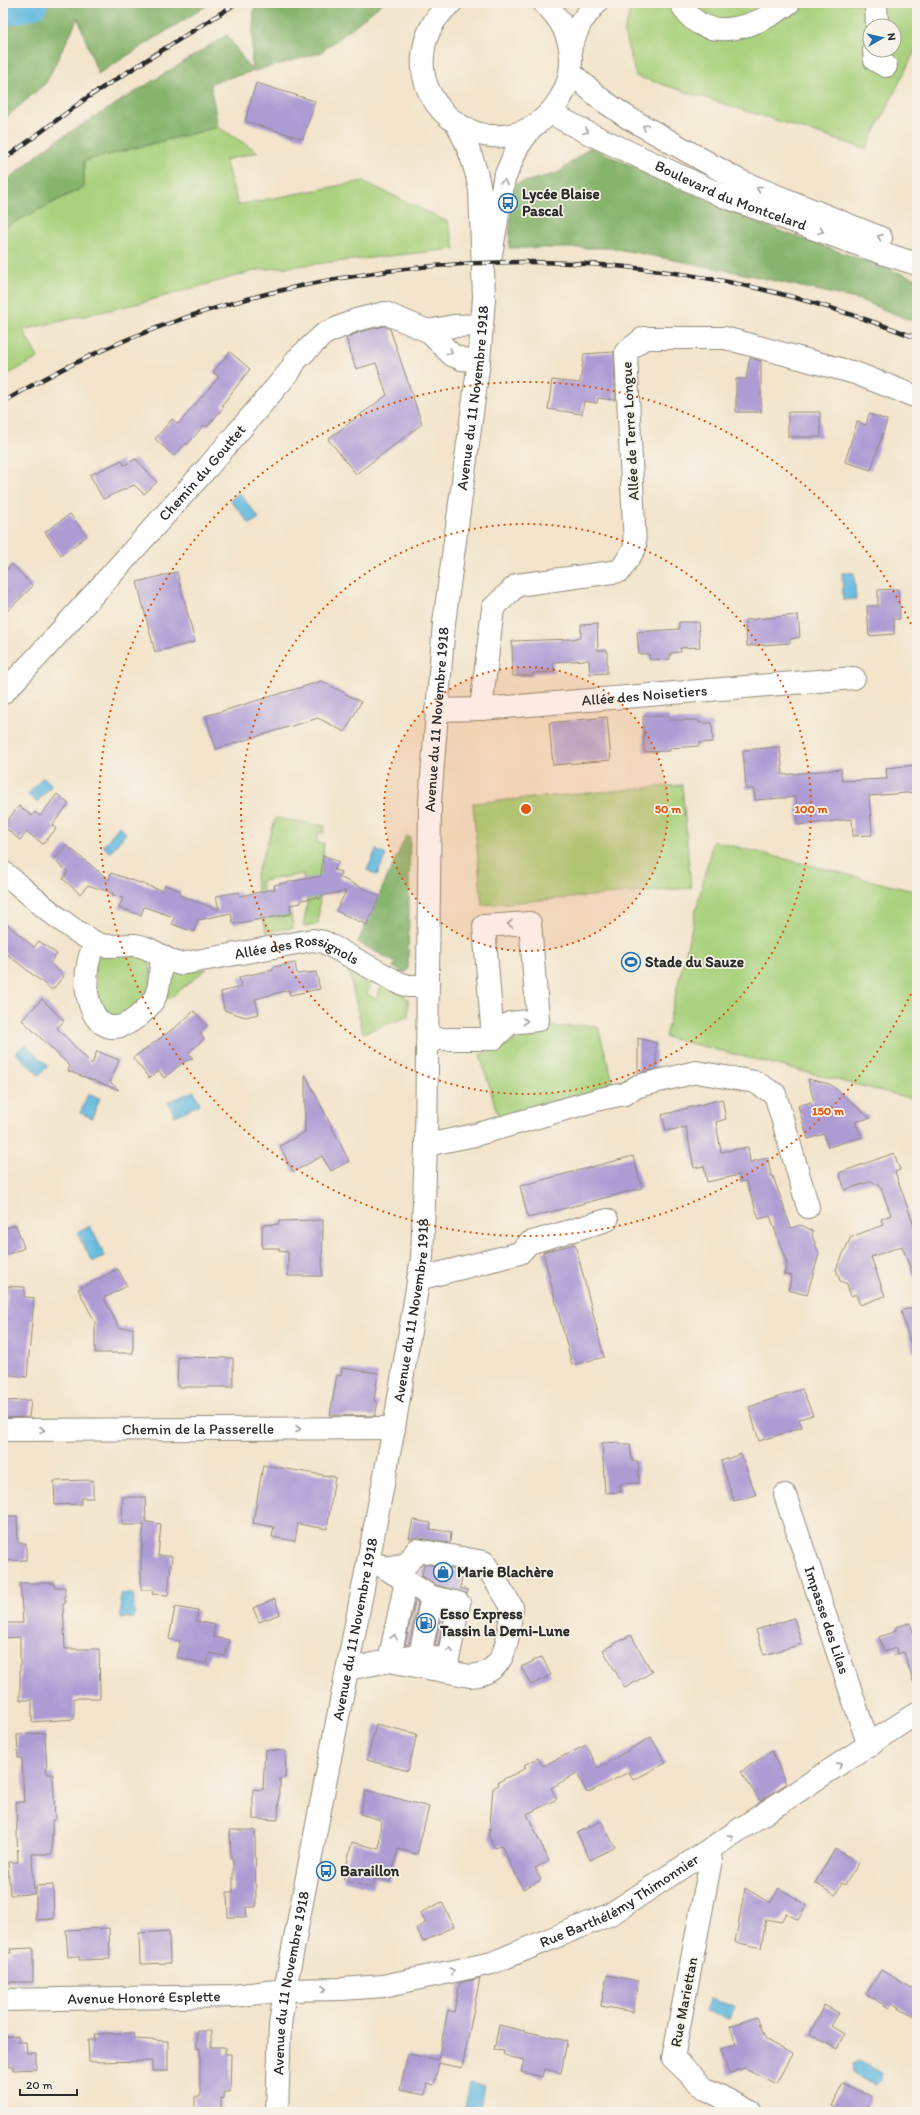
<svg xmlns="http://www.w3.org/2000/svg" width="920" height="2115" font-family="Itim,sans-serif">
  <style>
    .green { fill: #aad27e; stroke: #6a7e54; fill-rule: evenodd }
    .forest { fill: #87b46d; stroke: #59704c }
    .water { fill: #62b9df; stroke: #467285 }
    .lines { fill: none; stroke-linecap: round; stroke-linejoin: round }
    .river { stroke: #62b9df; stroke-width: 34 }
    .building { fill: #ad9cd4 }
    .minor-casing { stroke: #8f887b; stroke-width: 24 }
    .major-casing { stroke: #8f887b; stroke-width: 24 }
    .minor { stroke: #fff; stroke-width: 22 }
    .major { stroke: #fff; stroke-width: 22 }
    .rail-casing { stroke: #2b2b2b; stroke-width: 4.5 }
    .rail { stroke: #f7f3e8; stroke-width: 3; stroke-dasharray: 9; stroke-linecap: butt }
    .oneway { stroke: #a0a0a0 }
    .ring { fill: none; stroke: #df570e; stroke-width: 2; stroke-dasharray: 2 4 }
    .labels { text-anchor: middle; stroke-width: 3.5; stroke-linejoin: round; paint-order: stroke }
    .poi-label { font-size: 15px; font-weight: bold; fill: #2b2b2b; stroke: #f7f3e8; text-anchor: start }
    .street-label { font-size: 15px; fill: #2b2b2b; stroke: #f7f3e8 }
    .centre { fill: #df570e; stroke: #f7f3e8; stroke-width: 2 }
    .ring-label { font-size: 12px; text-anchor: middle; font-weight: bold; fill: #df570e; stroke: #f7f3e8; stroke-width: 3.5; stroke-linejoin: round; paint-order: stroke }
  </style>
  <rect width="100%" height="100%" fill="#f7f3e8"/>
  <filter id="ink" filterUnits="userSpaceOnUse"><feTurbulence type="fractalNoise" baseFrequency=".025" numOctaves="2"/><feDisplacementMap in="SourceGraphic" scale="8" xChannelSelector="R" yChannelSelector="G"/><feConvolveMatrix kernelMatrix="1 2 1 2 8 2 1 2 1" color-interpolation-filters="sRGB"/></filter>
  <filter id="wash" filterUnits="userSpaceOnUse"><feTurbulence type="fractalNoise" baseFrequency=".012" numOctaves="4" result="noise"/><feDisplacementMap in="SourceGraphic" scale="16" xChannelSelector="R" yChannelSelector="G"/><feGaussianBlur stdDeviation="0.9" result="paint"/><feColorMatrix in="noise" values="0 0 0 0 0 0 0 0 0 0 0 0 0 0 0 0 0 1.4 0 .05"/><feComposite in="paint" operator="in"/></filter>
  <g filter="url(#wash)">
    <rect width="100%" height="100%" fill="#f3e4cb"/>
    <!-- green -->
    <path class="green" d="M632,3H917V47L866,149L636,76L624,33ZM870,26H894V50H870Z
      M218,127L258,152L225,160L238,205L363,181L448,222L455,249L258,270L140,303L23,330L38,358L3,377V228L84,187V161Z
      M682,785L691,888L482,905L473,803Z
      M276,818L325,826L324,833H318L317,843H324L318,924L303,926L308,899L303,874L261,881L268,918L291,914L293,928L266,932L255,878Z
      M713,841L917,892V1100L665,1037Z
      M116,954L148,957C153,971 154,994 140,1005C134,1010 123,1014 115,1018L99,1012L94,963L100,956Z
      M347,963L374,978L367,994L376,999L383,984L408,998V1017L363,1033Z
      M207,969L204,971L169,999L166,993L170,973Z
      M589,1025L598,1027L614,1085L499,1119L480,1055L517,1039L516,1029Z"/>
    <!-- forest -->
    <path class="forest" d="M3,3H211L98,74L78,18L46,83L3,120Z
      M264,3H383L320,53L210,83L218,127L84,161V187L3,228V184L51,144L227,35L251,70L254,9Z
      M590,147L763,225L917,279V323L860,300L731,271L612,248H509L512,185L558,173Z
      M406,836L410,837L408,969L405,973L393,967L396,963L358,942Z"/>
    <!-- water -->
    <path class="water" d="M239,493L259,518L250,524L230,500Z
      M842,573H854L856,599L843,600Z
      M43,777L52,785L37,802L28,795Z
      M119,826L126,833L110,853L103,846Z
      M376,850L386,855L377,875L367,870Z
      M25,1044L48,1066L39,1075L16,1053Z
      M194,1091L200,1104L175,1116L168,1102Z
      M88,1094L100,1098L92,1118L80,1113Z
      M90,1226L105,1256L93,1262L77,1233Z
      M120,1594H134V1618H121Z
      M711,1998L735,2006L730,2019L706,2011Z
      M859,2060L882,2072V2079L876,2085L853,2073L852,2065Z
      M470,2083L484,2086L479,2112H464Z"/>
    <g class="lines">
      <!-- river -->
      <path class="river" d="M3,7L10,8L31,3"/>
    </g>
    <g id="blocks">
      <!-- building -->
      <path class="building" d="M256,83L315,101L303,139L245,121Z
        M384,326L390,329L422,424L356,474L328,439L387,395L376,363L356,369L346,338L360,332Z
        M230,352L250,369L222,405L224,407L207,427L204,425L187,445L186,443L174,456L155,439L172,419L178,424L219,377L213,372Z
        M614,352L615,400L598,398L597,403L584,401L582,414L548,409L552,380L580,383L584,354Z
        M750,358L761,361V412H736V379H746Z
        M788,412H820L821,437H788Z
        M869,414L887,420L871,470L845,462L857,422L866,425Z
        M136,459L157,482L144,494L134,485L103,499L90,475L122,460L124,465Z
        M70,514L87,536L61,555L45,532Z
        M12,564L33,586L3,615V573Z
        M177,572L195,642L155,652L137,582Z
        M898,589L900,619H894V634L869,636L867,606H878V590Z
        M798,615L800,637L790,639V643L747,646L745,620Z
        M679,622H698L700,647L680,648L681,652L670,653V659L650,660L649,654H639L637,632L679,629Z
        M597,624L598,650H607V673L590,674L589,660L553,662L554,672L533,673V676H513L512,641L573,639L581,637V625Z
        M322,681L361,702L345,732L318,718L216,749L206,716Z
        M643,716H669V720H699V723H712L713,742L699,743V746L670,748V751L644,752Z
        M607,717L611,760L553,765L549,723Z
        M780,747L783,775L841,769L842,781L887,779L886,768L917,765V792L869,796L872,835L853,836L852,819L798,825L796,797L755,800L754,789H746L743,750Z
        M57,794L69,804L52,825L56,829L43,844L27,832L20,840L3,826L19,806L32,816L35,812L40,816Z
        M66,845L109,880L111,873L163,891L165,885L181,891L179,895L219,910L216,896L239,892L240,896L275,889L274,885L321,876L323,855L339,862L334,870L341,872L339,877L380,896L367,925L336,911L346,891L321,896L319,900V897L301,900V903L290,905L291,914L233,924L231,913L198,920L194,932L172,924L174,917L144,907L141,915L119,908L123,898L112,895L113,893L88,885L80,894L63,879L68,872L54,860Z
        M3,921L34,947L39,941L57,954L50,963L64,976L52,990L3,951Z
        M295,963L297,974L316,972L320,989L290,995L289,990L255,999L259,1014L245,1017L224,1010L221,992L241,987L239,977L273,970V967Z
        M42,999L64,1021L57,1028L92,1064L97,1051L119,1060L110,1082L119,1090L68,1071L70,1066L22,1020Z
        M194,1011L207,1026L200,1032L204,1039L188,1053L193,1058L182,1063L164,1078L159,1071L149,1078L133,1058L177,1026Z
        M638,1038L656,1043V1069L638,1073Z
        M305,1074L349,1161L331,1171L322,1156L293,1172L280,1146L305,1132Z
        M808,1079L830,1084L870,1118L855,1122L862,1137L828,1147L824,1134L808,1139L798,1106L814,1101Z
        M722,1099L726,1119L716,1122L721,1152L748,1147L750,1162L768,1158L771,1176H773L791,1228L801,1225L813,1231L812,1235L819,1254L807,1295L788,1290L792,1276L784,1274L787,1264L770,1216L759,1219L746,1181L740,1182L739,1175L707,1182L704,1166L694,1168L686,1127L666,1131L662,1115Z
        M894,1153L900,1170L895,1172L917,1234V1281H915L902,1246L871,1257L885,1296L860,1305L856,1294L851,1296L847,1284L840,1281L836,1269L851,1237L883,1225L881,1219L891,1215L881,1188L872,1181L845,1190L839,1173Z
        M633,1156L642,1188L528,1218L520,1186Z
        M323,1220L322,1276H288V1252L279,1251V1248H262V1225L279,1224V1221Z
        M16,1225L24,1248L3,1256V1229Z
        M575,1244L604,1357L572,1365L543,1252Z
        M118,1269L127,1286L104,1298L119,1328H133V1353H95V1322L78,1289Z
        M8,1286L25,1287L24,1297L34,1298L27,1377L3,1374V1317L5,1318Z
        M917,1306V1352H913L901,1311Z
        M178,1357L233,1358V1387H177Z
        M342,1368L378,1373L374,1401L378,1402L375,1416L330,1415L337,1375L341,1376Z
        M802,1389L813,1415L799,1419L802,1427L759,1441L749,1407Z
        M31,1400L29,1417L3,1418V1401Z
        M619,1442V1444H630L632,1461H638L639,1483L620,1484L621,1492L605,1493L602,1443Z
        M741,1454L756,1495L734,1501L721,1461Z
        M263,1465L335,1477L327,1529L298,1524L295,1541L272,1537L274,1527L253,1523Z
        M93,1480V1498H81V1504L55,1505L54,1481Z
        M123,1497H145L146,1522L161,1524L158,1556H172L168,1595L152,1594L153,1590H141V1558L144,1525H122Z
        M3,1516H17L18,1543H26V1560L3,1561Z
        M413,1520L431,1523L430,1530V1529L451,1532L450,1543L419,1538H409Z
        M424,1564L463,1571L460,1588L468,1590L467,1594L437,1585L422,1576Z
        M20,1583H54V1587H65V1604H63L65,1649H99L100,1698H74V1719L32,1722V1700H20V1637L3,1638V1623H23Z
        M275,1599L280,1614L259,1622L253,1608Z
        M415,1601L418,1603L409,1644L405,1645Z
        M175,1607L198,1611L196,1621L215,1625L213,1637L229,1640L225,1656L210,1653L207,1664L176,1657L180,1641L169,1639Z
        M442,1612L444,1613L438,1646L435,1645Z
        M794,1618L802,1644L764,1655L756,1630Z
        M910,1623L917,1644V1684H914L904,1652L897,1654L896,1648L884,1652L879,1637L896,1631V1627Z
        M631,1635L652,1672L625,1688L603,1650Z
        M542,1657L551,1675L531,1685L521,1667Z
        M376,1724L417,1734L408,1771L367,1760Z
        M45,1733L47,1774H53L55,1820H52V1854H32L34,1894L10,1895L8,1862H18L16,1802H24L22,1758H18L17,1735Z
        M651,1737L666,1763L633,1780L629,1772L587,1793L577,1773L551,1788L557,1799L527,1814L549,1861L535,1868L541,1880L523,1889L501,1845L495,1848L489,1837L493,1788L499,1785L498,1782L526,1768L524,1765L538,1758L543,1766L586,1745L598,1768Z
        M265,1750L286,1751L285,1778H280V1787H279L278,1820L253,1819V1789L263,1790Z
        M772,1751L786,1784L760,1801L741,1772Z
        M366,1790L429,1807L417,1854L398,1849L390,1882L375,1878L372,1888L343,1880L352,1842L379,1849L381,1820L360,1814Z
        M601,1821L615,1847L590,1860L577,1833Z
        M230,1830H255L256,1907H246L247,1917H228L227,1892H233V1859L231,1860Z
        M835,1849L859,1863L845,1885L842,1883L835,1895L815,1883Z
        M53,1885L54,1919L36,1920V1886Z
        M745,1888L770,1903L779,1888L807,1905L798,1920L786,1913L781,1922L766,1919L761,1948L735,1942Z
        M442,1902L454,1926L423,1942L416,1928L426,1923L420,1913Z
        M109,1928L110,1959L79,1960V1956L68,1957L66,1930Z
        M169,1931L170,1963L140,1964L139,1933Z
        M33,1948V1982H3V1953H11L10,1949Z
        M881,1970L917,1991V2018L892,2003L889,2008L866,1994Z
        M607,1975L638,1981L633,2012L601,2006Z
        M480,1978L462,2068L439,2063L434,2085L427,2083L425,2095L400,2090L408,2054L438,2060L448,2010L454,2012L460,1983Z
        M824,2005L839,2013L831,2026L844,2034L837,2049L810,2034Z
        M757,2017L766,2040L792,2054L776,2084L745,2068L729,2074L721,2049L736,2044L730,2026Z
        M499,2025L567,2041L561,2073L545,2069L543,2077L521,2072L524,2060L510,2057L503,2054L504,2051L494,2050Z
        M197,2031H211V2047H225V2054H231L230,2092H224V2099L221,2098V2112H195V2097H200V2048H197Z
        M133,2033L134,2039L168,2041V2071H152V2061L89,2062L88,2040H95L94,2034Z
        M18,2036L19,2042H26L27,2053H36V2069L13,2070V2066H3V2037Z
        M843,2083L872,2097L865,2112H844L832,2106Z"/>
    </g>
  </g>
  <g filter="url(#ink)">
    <use href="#blocks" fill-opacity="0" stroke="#8f887b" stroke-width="1"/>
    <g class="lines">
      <defs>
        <g id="minor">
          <path d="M681,3C702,48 760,26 789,3"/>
          <path d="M876,3L877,26"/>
          <path d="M570,47L581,22L596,3"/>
          <path d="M874,50L875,60L886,66"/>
          <path d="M428,331L454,326L482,325"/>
          <path id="s1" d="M3,693L39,655L208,467L290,371L296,360L324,334L356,320L385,313L428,331L452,355L462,359L479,361"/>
          <path d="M481,709L493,608L517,585L620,571L635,548L626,352L644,338H725L855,373L917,397"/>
          <path id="s2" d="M436,710L481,709L854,678"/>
          <path id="s3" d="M3,872C30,894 65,927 96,943C107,949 123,944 135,945C152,947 164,960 180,964L313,940L324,942L397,982L408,986H428"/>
          <path d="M96,944C75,973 88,1054 136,1018C144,1011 152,1005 156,995C161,984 160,968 162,956"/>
          <path d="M428,1039H493L510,1023L538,1020L530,923L484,926L493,1039"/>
          <path d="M426,1145L475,1135L600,1099L625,1094L638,1086L696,1072L755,1082L775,1094L808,1207"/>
          <path d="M418,1279L520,1253L529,1243L607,1220"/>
          <path id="s4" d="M3,1430L394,1428"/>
          <path id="s5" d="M785,1495L869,1746"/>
          <path d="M385,1568L407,1564L417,1550L484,1562L512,1607C507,1637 509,1674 470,1676L389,1661"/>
          <path d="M423,1656L448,1660L459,1603L432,1597"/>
          <path d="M395,1660L420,1655L432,1597L406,1581"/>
          <path d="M348,1669L389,1661L406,1581L380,1565"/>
          <path d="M707,1852L711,1860L673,2058L704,2088L751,2112"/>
          <path id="s6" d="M3,2000L233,1996L285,1990L342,1989L383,1986L492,1963L611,1914L917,1713"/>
        </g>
        <g id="major">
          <path d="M451,3C430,20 421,44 423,70C425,89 436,107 451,119C527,179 617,69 544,3"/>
          <path d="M571,73L602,100L627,117L740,181L881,238"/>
          <path id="s7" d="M551,113L584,131L725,197L885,254L917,264"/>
          <path d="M491,255L504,179L517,148L531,128"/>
          <path id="s8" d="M277,2112L280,2025L285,1990L394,1428L422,1258L426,1145L430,802L444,623L479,361L482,325L484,298L480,190C476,167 468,145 457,124"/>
        </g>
      </defs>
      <!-- minor casing -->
      <use href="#minor" class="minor-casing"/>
      <!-- major casing -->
      <use href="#major" class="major-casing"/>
      <!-- minor -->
      <use href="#minor" class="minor"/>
      <!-- major -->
      <use href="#major" class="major"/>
      <defs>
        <path id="rail" d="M3,160L88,97L237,3
          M3,402C209,278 470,236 706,278C779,290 849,312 917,338"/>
      </defs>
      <!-- rail casing -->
      <use href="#rail" class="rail-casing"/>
      <!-- rail -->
      <use href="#rail" class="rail"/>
    </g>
    <!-- one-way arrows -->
    <defs><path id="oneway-chevron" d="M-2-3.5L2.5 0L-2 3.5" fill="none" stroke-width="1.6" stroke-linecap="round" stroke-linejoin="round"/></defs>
    <g class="oneway">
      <use href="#oneway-chevron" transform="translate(645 127) rotate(-150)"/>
      <use href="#oneway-chevron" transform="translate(586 131) rotate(26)"/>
      <use href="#oneway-chevron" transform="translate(504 182) rotate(-76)"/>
      <use href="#oneway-chevron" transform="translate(759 189) rotate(-158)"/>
      <use href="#oneway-chevron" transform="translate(821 231) rotate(20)"/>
      <use href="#oneway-chevron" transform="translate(880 237) rotate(-159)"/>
      <use href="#oneway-chevron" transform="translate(450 352) rotate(36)"/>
      <use href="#oneway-chevron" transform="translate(510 924) rotate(176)"/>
      <use href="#oneway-chevron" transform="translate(525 1021) rotate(-6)"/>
      <use href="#oneway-chevron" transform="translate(298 1429)"/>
      <use href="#oneway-chevron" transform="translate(42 1430)"/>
      <use href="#oneway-chevron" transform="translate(394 1637) rotate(-78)"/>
      <use href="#oneway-chevron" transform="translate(450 1650) rotate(-79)"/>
      <use href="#oneway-chevron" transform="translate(839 1765) rotate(-33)"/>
      <use href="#oneway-chevron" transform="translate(731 1837) rotate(-33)"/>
      <use href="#oneway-chevron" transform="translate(452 1971) rotate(-12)"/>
      <use href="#oneway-chevron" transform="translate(324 1989) rotate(-1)"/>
    </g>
  </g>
  <!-- distance rings -->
  <circle cx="526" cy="809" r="142" fill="#df570e" fill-opacity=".12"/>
  <g class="ring">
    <circle cx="526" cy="809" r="142"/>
    <circle cx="526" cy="809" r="285"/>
    <path d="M916 983A427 427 0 1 1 916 635"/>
  </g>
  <!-- icons -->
  <defs>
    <symbol id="bus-ring" viewBox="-11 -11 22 22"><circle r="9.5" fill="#f7f3e8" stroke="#1f6fb2" stroke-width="1.5"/><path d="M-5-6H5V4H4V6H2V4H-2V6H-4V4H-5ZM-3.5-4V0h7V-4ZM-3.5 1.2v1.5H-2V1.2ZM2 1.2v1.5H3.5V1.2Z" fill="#1f6fb2"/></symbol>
    <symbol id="stadium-ring" viewBox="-11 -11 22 22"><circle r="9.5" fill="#f7f3e8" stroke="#1f6fb2" stroke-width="1.5"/><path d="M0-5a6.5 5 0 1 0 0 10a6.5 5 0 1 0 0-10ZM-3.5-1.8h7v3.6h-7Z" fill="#1f6fb2"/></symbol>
    <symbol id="shop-ring" viewBox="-11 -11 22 22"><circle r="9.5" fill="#f7f3e8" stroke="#1f6fb2" stroke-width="1.5"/><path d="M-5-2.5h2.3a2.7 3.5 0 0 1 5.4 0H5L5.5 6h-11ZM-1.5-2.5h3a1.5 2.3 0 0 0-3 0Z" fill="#1f6fb2"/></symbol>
    <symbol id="fuel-ring" viewBox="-11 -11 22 22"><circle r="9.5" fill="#f7f3e8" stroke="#1f6fb2" stroke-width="1.5"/><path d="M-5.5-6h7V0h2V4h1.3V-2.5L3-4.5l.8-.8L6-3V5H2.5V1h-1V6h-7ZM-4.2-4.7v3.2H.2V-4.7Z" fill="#1f6fb2"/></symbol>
  </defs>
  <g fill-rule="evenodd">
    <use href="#bus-ring" x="497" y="192" width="22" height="22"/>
    <use href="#stadium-ring" x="620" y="951" width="22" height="22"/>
    <use href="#shop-ring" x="432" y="1561" width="22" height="22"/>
    <use href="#fuel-ring" x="415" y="1612" width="22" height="22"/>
    <use href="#bus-ring" x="315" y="1860" width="22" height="22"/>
  </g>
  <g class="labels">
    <!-- poi labels -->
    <g class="poi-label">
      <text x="522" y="199">Lycée Blaise<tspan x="522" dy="17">Pascal</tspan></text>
      <text x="645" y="967">Stade du Sauze</text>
      <text x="457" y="1577">Marie Blachère</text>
      <text x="440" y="1619">Esso Express<tspan x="440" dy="17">Tassin la Demi-Lune</tspan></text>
      <text x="340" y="1876">Baraillon</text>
    </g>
    <!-- street labels -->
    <g class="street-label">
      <text dy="5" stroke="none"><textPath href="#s7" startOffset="198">Boulevard du Montcelard</textPath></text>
      <text dy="5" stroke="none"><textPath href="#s8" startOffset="1730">Avenue du 11 Novembre 1918</textPath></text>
      <text transform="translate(630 431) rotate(-93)" y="5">Allée de Terre Longue</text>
      <text dy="5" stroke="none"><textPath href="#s1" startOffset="297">Chemin du Gouttet</textPath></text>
      <text dy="5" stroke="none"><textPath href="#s2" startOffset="209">Allée des Noisetiers</textPath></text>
      <text dy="5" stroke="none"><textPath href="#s8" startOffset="1406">Avenue du 11 Novembre 1918</textPath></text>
      <text dy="5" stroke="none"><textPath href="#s3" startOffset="326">Allée des Rossignols</textPath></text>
      <text dy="5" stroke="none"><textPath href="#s8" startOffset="814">Avenue du 11 Novembre 1918</textPath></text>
      <text dy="5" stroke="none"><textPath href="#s4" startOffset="195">Chemin de la Passerelle</textPath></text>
      <text dy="5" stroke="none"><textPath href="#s5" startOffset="132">Impasse des Lilas</textPath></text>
      <text dy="5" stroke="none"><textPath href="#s8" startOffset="490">Avenue du 11 Novembre 1918</textPath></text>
      <text dy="5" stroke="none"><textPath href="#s6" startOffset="634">Rue Barthélémy Thimonnier</textPath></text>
      <text dy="5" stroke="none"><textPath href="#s8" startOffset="130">Avenue du 11 Novembre 1918</textPath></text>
      <text dy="5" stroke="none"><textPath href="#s6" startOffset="141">Avenue Honoré Esplette</textPath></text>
      <text transform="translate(684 2002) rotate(-79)" y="5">Rue Mariettan</text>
    </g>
  </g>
  <circle cx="526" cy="809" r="6" class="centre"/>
  <g class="ring-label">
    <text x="668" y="813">50 m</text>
    <text x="811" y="813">100 m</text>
    <text x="828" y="1115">150 m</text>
  </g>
  <!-- margin -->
  <rect width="920" height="2115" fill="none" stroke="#f7f3e8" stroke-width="16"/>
  <!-- north arrow -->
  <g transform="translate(882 38) rotate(82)"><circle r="19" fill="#f7f3e8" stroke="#a5a39c"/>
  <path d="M0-3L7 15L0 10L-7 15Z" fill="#1f6fb2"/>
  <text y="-6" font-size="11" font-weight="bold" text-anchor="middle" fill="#2b2b2b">N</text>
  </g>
  <!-- scale -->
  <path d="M20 2089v6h57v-6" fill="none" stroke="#2b2b2b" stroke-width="2"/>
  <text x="26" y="2089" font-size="12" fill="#2b2b2b" stroke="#f7f3e8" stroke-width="3" paint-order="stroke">20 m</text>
</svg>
